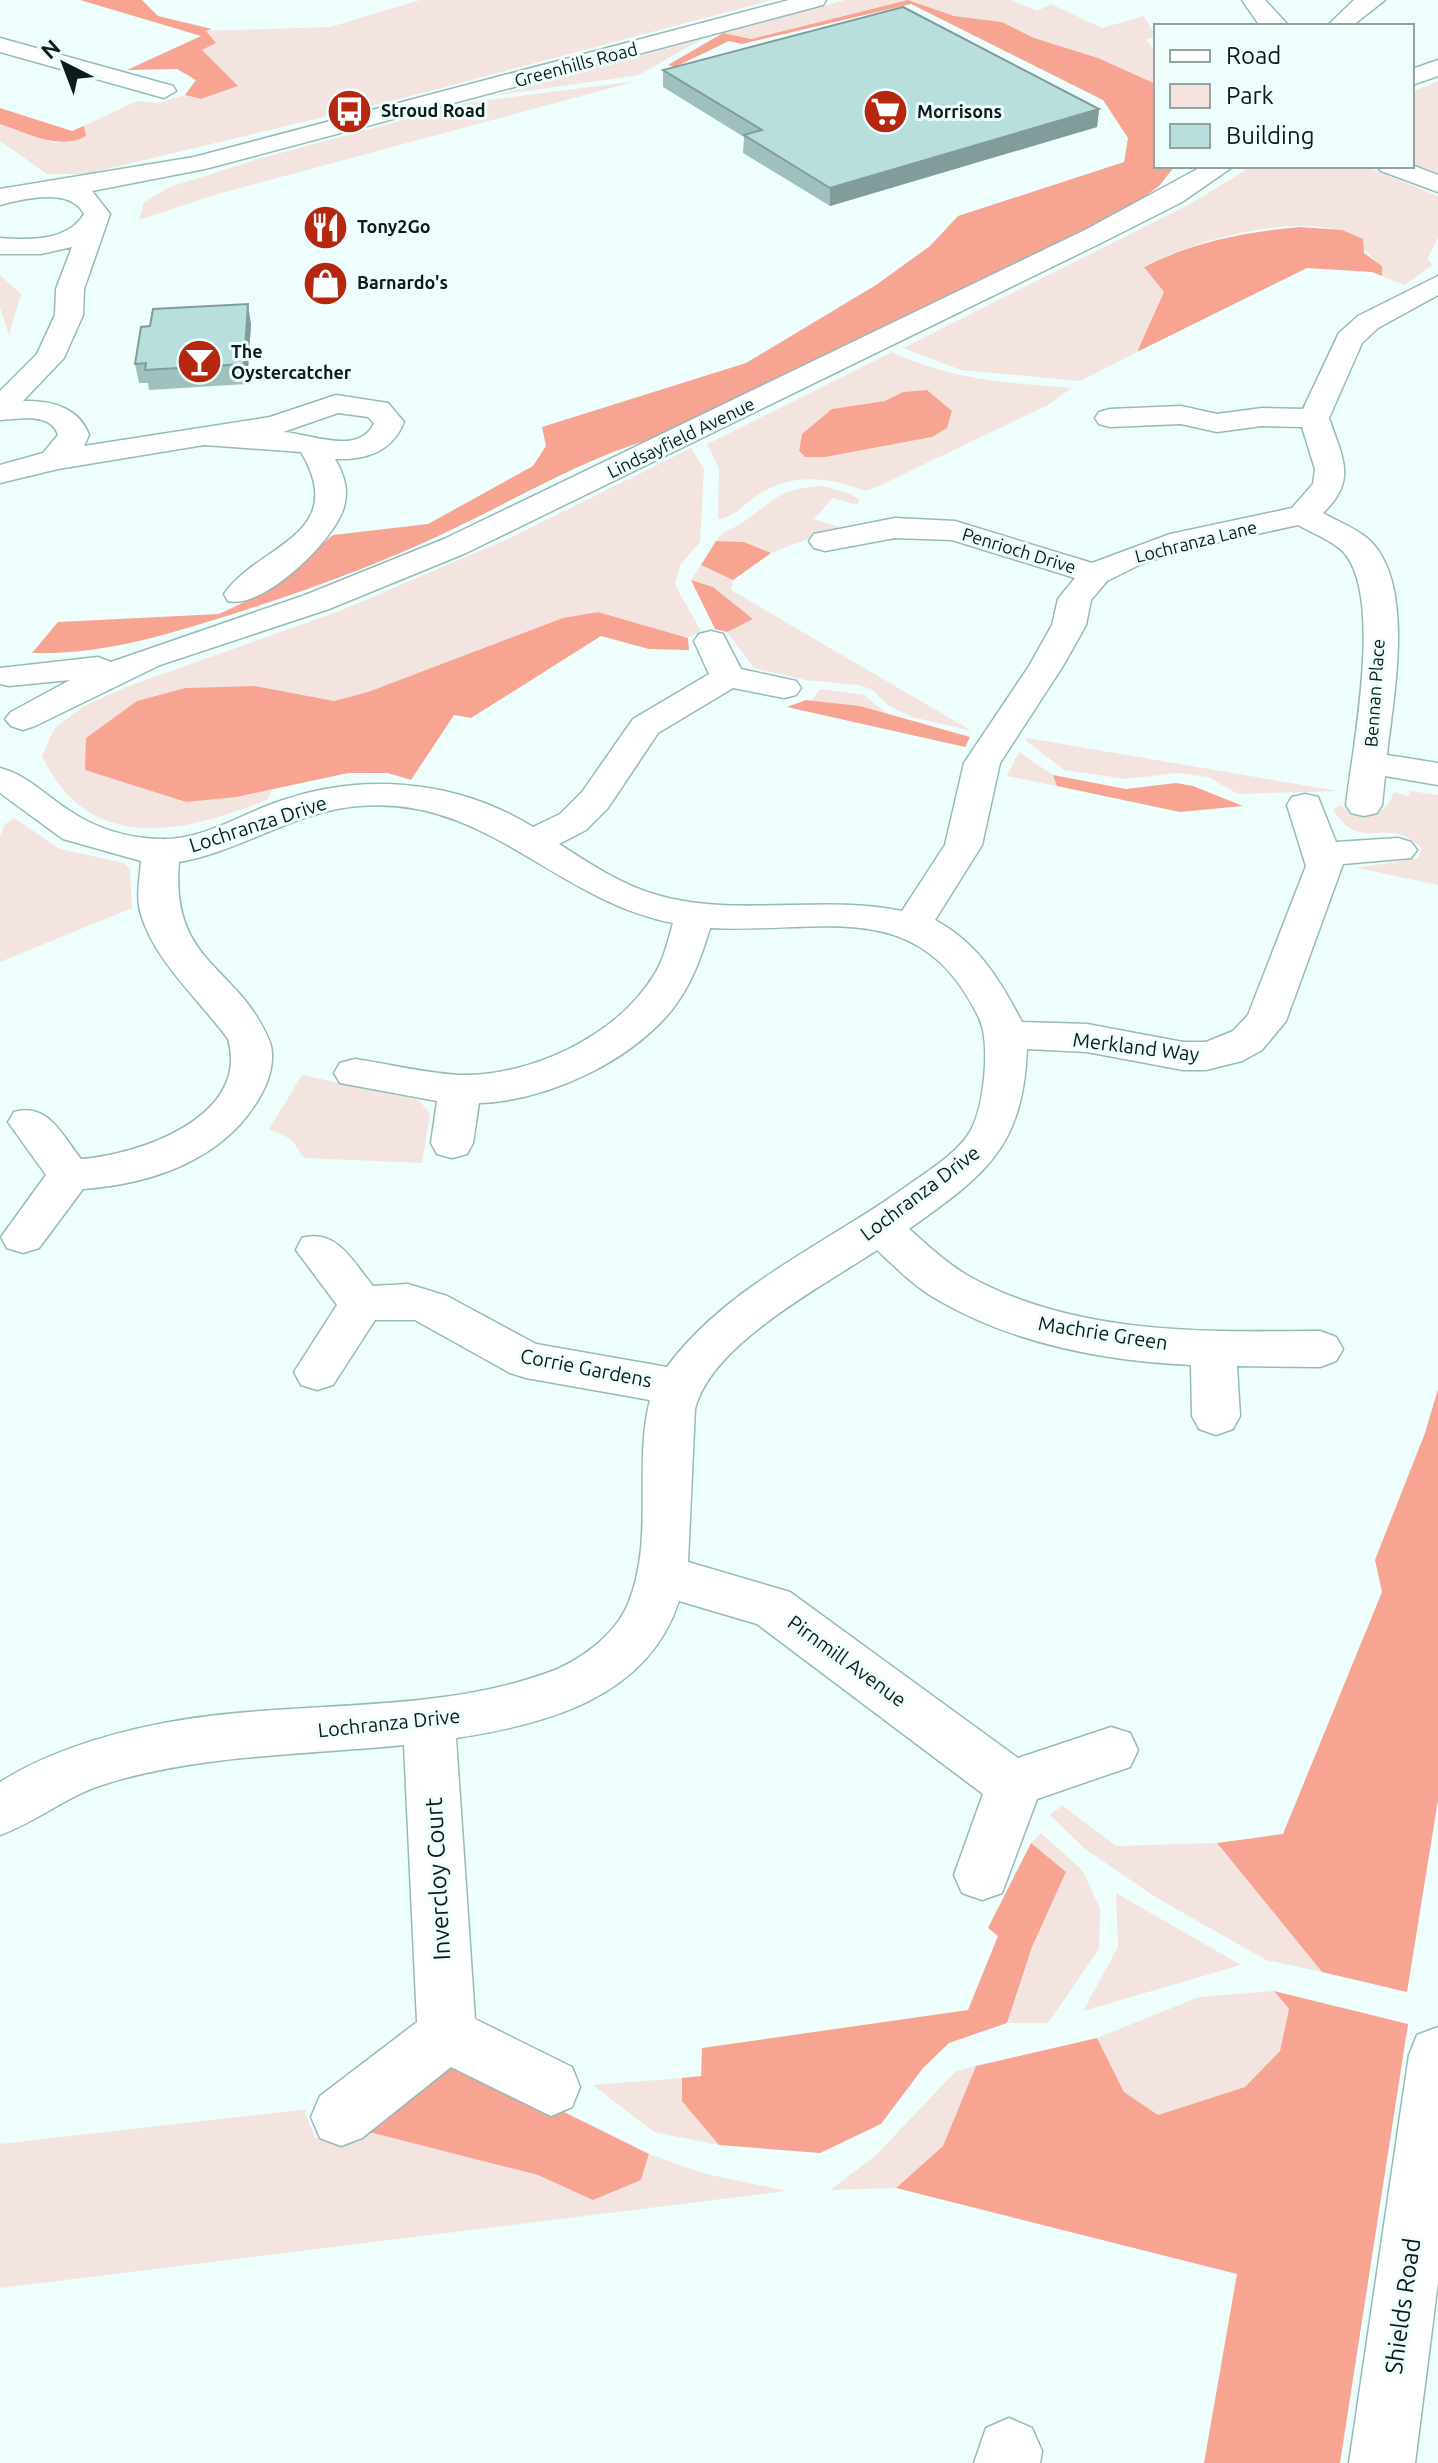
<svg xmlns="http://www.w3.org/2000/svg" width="1438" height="2463" font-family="Ubuntu,sans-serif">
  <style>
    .green { fill: #f4e4e0; fill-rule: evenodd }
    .forest { fill: #f8a493 }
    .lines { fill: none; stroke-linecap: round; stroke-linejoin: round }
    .minor-casing { stroke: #95bbb9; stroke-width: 3 }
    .minor { fill: #fff; fill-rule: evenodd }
    .wall { fill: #9fc0be }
    .shaded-wall { fill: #829c9b }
    .building { fill: #b9dfdd; stroke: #829c9b; stroke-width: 2 }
    .labels { text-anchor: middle; stroke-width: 6; stroke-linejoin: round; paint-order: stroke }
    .far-street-label { font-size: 18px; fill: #0d1b1a; stroke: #eefefd }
    .far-poi-label { font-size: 18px; font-weight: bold; fill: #0d1b1a; stroke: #eefefd; text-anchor: start }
    .street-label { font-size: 20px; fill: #0d1b1a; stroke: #eefefd }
    .near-street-label { font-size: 24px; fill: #0d1b1a; stroke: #eefefd }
  </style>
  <rect width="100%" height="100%" fill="#eefefd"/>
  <!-- green -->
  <path class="green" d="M420,0H772L407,97L86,174H47L0,141V124L55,143L85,136L84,126L137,101L157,103L185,95L201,99L237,86L202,50L205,31L330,27Z
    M845,0H1012L1037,11L1051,4L1102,28L1144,16L1156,37L1146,39L1156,53V84L1098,58L1034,38L1002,22L954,16L908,0L751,39L723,33Z
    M702,39L639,75L492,96Z
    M637,81L214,195L139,220L144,202L170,187L258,159L466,103Z
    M1438,81V175L1412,165V92Z
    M1252,166H1364L1438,196V238L1427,259L1433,265L1404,285L1382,276V266C1369,257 1352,233 1339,230C1282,216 1195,241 1144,266L1164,292L1137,352L1080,381L961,370L903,348L1190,204Z
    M0,275L21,294L9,335L0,308Z
    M892,352C955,381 1004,382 1072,388L1048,405L881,485L866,491C825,476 787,472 751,500C741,508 731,518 718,519L719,468L707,444ZM927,390L952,411L932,437L825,457H805L799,452L802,434L832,409L886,401L904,392Z
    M691,448L704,469L700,542L680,565L675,585L701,631L688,638L598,612L563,618L368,692L334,701L255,686L185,688L137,701L86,770L186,802L272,790L267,800C182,833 90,856 42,756L54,729L84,706L129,686L342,610L510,538Z
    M823,486L851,494L859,500L858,505L833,498L814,519L839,527L771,553L744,542L716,541C722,530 732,530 742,523C775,500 779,488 823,486Z
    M701,565L733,580L731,590L972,731L912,717L889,706L871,689L858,685L805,680L754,668L727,632L752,618L713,587L691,580Z
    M820,689L864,695L886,713L860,706L811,701Z
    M1027,738L1338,791L1238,794L1208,777L1177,773L1126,779L1064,770L1025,740Z
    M1019,752L1053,775L1057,786L1007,776Z
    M1411,791L1438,795V885L1357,868L1418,858L1422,849C1387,812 1364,857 1333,810L1339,805C1363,819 1383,821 1394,792L1408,796Z
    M14,818L60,849L124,863L130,869L132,908L0,962V836L5,824Z
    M302,1075L419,1100L430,1114L422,1163L304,1158L291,1139L269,1129Z
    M1062,1805L1116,1846L1217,1843L1322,1972L1266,1960L1157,1898L1085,1849L1050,1815Z
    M1041,1833L1082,1870L1100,1908L1099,1949L1048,2023H1007L1032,1947L1066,1872L1031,1843Z
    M1116,1893L1241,1965L1083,2011L1118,1947Z
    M1274,1991L1289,2009L1280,2051L1245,2087L1158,2115L1124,2092L1097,2038L1199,1997Z
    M976,2066L943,2146L896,2188L830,2190L875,2156L955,2072Z
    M682,2078L683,2101L719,2145L654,2132L593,2085Z
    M308,2109L305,2113L315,2138L365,2131L538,2175L593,2199L641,2180L649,2154L702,2173L787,2191L0,2288V2144Z"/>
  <!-- forest -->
  <path class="forest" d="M80,0H142L158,16L212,29L206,31L216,43L202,50L238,86L201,99L185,95L196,80L177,69L127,70L201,36Z
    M908,0L954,16L1002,22L1034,38L1098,58L1156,84V166H1175L1159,186L1121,214L652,439C585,458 522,496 459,526C388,561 314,588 239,612C170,634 104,655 32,653L58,622L219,614L261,594L333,535L428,524L533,466L546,446L542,427L746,363L876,285L930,246L958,216L1124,162L1128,138L1103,100L911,4L742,44L729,41L675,67L668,65L723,33L751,39Z
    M0,108L72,131L84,126L86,136C58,151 28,133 0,124Z
    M1300,227L1342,230L1363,239L1364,253L1382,266V276L1372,272L1307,268L1137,352L1164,292L1144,267C1193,242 1246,232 1300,227Z
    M927,390L952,411L947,428L932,437L825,457H805L799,451L802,434L832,409L885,401L903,392Z
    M716,541L744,542L771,553L733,580L701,565Z
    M691,580L713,587L753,619L727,632L715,629Z
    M598,612L688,638L689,650L649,649L601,636L471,718L454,715L411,780L388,773H348L236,797L186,802L85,770L86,738L137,701L185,688L255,686L334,701L368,692L563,618Z
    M806,700L860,706L970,737L965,747L787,707Z
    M1053,775L1126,789L1176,783L1193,786L1243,806L1180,812L1057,786Z
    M1438,1389V1800L1407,1992L1322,1972L1217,1843L1283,1834L1382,1592L1375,1560L1425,1433Z
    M1031,1843L1066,1872L1032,1947L1007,2023L949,2043L923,2068L881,2124L820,2153L719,2145L682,2101V2078L701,2076L702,2048L968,2010L998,1936L988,1928Z
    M1274,1991L1408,2024L1340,2463H1204L1237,2274L896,2188L943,2146L976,2066L1097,2038L1124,2092L1158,2115L1245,2087L1280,2051L1289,2009Z
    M455,2058L649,2154L641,2180L593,2200L538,2175L365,2131Z"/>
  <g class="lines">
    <defs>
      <path id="minor" d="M789,0H826L823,5L205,169L92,191L110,214L84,289L83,315L64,358L23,401C50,400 79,407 89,435L84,446L270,417L336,395L388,403L404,422C392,452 366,460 335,459C344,475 349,489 344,507C335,540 263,610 228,601L224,594C257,545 351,536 301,452L204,445L58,469L0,483V465L43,453L58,435C51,412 19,419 0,420V391L37,354L55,315L56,289L72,247L41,254H0V238C28,240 67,242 84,214C70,187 24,199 0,205V189L194,157ZM338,413L368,417L374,423C359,457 309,433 283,432Z
        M1242,0H1265L1289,26H1260Z
        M1354,0H1385L1352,26H1327Z
        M0,38L173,86L176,91L164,98L0,52Z
        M1438,60V76L1412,85V69Z
        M1412,165L1438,175V192L1381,171L1377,166Z
        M1203,166H1234L1182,202L1103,242L466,553L329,609L160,665L35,726L23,730L11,726L5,719L11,712L70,680L9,686L0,684V668L98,657L111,662L305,595L444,539L1085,230Z
        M1438,276V295L1378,328L1362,343L1329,418C1342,457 1358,480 1323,513C1337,521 1355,528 1367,538C1417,581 1393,697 1387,755L1438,763V785L1385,776L1382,805L1377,813L1364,816L1351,813L1346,805C1353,745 1382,603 1346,555C1336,542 1312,533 1298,525L1188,549L1141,564L1107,581L1091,600L1086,625L1063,666L1000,763L982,845L935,920C978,943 1000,980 1022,1022L1087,1024L1183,1042H1206L1233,1031L1248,1015L1306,866L1287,805L1292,797L1305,794L1318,797L1336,842L1398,838L1411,842L1417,850L1411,858L1343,864L1286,1021L1262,1050L1242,1061L1206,1070H1183L1087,1052L1027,1049C1023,1148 985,1175 909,1229C929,1246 948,1265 972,1278C1078,1335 1203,1332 1320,1331L1336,1337L1343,1349L1336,1361L1320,1367L1237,1366L1240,1416L1233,1429L1216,1435L1199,1429L1192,1416L1191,1365C1104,1361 1014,1344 938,1300C915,1287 896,1268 877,1250C823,1286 711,1344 695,1409L688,1562L790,1592L1018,1758L1111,1727L1130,1733L1138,1750L1130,1767L1037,1799L1002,1893L982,1900L962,1893L954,1875L983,1794L757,1624L679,1601C647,1698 547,1724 456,1738L475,2019L572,2067L580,2087L572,2107L551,2116L451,2067L362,2138L341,2146L320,2138L311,2117L320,2096L417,2022L404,1745C305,1755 200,1754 105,1784C66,1796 37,1822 0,1835V1782C50,1751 107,1734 164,1723C289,1699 426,1716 547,1673C579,1662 615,1635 628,1604C655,1539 633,1466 650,1400L526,1378L510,1373L415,1320H375L333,1385L317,1390L301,1385L294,1372L337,1305L296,1250L302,1238C337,1228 353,1262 373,1286L408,1284L447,1296L536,1344L667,1367C726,1286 828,1243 907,1186C928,1171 958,1153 971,1130C984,1106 991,1043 979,1018C919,893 823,934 710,928C701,958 691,986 671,1011C628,1063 546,1101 479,1103L473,1143L467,1154L452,1158L437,1154L431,1143L437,1101L340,1083L334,1073L340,1063L355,1059C389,1064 424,1073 459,1075C529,1077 616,1037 654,975C664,960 668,940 673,923C554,900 487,795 359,806C295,811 242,851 179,862C170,964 237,964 269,1040C276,1056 270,1078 262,1093C227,1159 153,1184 83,1189L39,1248L23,1253L7,1248L1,1237L46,1175L8,1122L14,1112C48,1102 62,1135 81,1159C138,1155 251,1117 228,1039C199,999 153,960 140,911C136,895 140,877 141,861L63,839L0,793V768C27,775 44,794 67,809C94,828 126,838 159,839C198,841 233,819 269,805C356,771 454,778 533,827L560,814L582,792L633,719L709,674L694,641L699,634L711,631L723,634L741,669L796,681L801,688L796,695L784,698L733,688L658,733L608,808L586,830L559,844C590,864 622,885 657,895C734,918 822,894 902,911L945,845L964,763L1029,666L1052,625L1058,599L1075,578L952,540L895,538L825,551L814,548L809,541L814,534L895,518L955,521L1092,563L1170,534L1292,508L1313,484L1315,469L1302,427L1262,426L1217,432L1181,424L1110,427L1099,424L1095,418L1099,412L1110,409L1181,406L1217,414L1262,408L1303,409L1339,333L1358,316Z
        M1438,2027V2282L1415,2463H1349L1409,2055L1417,2035Z
        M1009,2418L1032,2428L1042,2451L1040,2463H974L986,2428Z"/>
    </defs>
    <!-- minor casing -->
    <use href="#minor" class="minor-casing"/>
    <!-- minor -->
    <use href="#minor" class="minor"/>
  </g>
  <!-- wall -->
  <path class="wall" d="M663,70L1099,109L1097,127L830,206L743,153L744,137L663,87Z
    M251,324L247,384L149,390L148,383H139L135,364L150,326Z"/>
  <!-- shaded-wall -->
  <path class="shaded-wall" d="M1099,109L1097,127L830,206V188Z
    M248,304L251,324L247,384L244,364Z"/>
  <!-- building -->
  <path class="building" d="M903,7L1099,109L830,188L744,135L762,130L663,70Z
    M248,304L244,364L145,370L146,363L135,364L141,327L150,326L153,309Z"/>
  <!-- icons -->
  <defs>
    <symbol id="bus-disc" viewBox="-11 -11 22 22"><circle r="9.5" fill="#b5280f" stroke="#eefefd"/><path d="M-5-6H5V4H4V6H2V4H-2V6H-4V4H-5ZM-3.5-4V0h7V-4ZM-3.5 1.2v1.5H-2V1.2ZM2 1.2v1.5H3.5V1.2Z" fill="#fff"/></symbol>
    <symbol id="supermarket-disc" viewBox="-11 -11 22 22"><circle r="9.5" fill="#b5280f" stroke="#eefefd"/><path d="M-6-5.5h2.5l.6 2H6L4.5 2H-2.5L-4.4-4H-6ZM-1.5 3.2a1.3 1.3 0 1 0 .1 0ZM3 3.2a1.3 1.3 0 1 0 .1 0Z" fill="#fff"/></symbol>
    <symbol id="restaurant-disc" viewBox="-11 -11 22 22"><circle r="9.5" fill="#b5280f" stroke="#eefefd"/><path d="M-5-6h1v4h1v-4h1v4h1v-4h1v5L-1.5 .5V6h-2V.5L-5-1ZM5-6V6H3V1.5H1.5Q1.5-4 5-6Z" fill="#fff"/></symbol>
    <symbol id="shop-disc" viewBox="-11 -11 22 22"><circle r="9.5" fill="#b5280f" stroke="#eefefd"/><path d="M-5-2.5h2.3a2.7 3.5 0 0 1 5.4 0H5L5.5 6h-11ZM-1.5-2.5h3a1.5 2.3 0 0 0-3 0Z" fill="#fff"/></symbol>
    <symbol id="bar-disc" viewBox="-11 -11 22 22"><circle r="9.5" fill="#b5280f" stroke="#eefefd"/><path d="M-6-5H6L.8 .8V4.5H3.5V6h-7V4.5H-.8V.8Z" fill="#fff"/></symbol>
  </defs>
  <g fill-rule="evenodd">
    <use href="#bus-disc" x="324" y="86" width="51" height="51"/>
    <use href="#supermarket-disc" x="860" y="86" width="51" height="51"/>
    <use href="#restaurant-disc" x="300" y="202" width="51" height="51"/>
    <use href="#shop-disc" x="300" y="258" width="51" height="51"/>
    <use href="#bar-disc" x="174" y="336" width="51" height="51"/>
  </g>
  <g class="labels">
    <!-- far-street labels -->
    <g class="far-street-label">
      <text transform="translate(576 65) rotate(-15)" y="6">Greenhills Road</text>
      <text transform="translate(681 438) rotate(-26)" y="6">Lindsayfield Avenue</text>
      <text transform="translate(1196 542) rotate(-14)" y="6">Lochranza Lane</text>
      <text transform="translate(1019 551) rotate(17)" y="6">Penrioch Drive</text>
      <text transform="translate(1375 693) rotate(-86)" y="6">Bennan Place</text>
    </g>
    <!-- far-poi labels -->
    <g class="far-poi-label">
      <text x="381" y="117">Stroud Road</text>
      <text x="917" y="118">Morrisons</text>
      <text x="357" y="233">Tony2Go</text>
      <text x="357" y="289">Barnardo's</text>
      <text x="231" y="358">The<tspan x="231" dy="21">Oystercatcher</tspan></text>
    </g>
    <!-- street labels -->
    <g class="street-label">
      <text transform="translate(258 824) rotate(-18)" y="7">Lochranza Drive</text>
      <text transform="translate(1136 1047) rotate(7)" y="7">Merkland Way</text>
      <text transform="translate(920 1193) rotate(-37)" y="7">Lochranza Drive</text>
      <text transform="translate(1103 1333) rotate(9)" y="7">Machrie Green</text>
      <text transform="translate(586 1368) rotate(11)" y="7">Corrie Gardens</text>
      <text transform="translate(847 1661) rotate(36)" y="7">Pirnmill Avenue</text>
      <text transform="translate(389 1723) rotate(-6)" y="7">Lochranza Drive</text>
    </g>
    <!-- near-street labels -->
    <g class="near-street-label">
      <text transform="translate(438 1879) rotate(-93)" y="8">Invercloy Court</text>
      <text transform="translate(1403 2306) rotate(-82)" y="8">Shields Road</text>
    </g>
  </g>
  <!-- legend -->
  <rect x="1154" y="24" width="260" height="144" fill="#eefefd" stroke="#94a3a2" stroke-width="2"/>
  <rect x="1170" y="50" width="40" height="12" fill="#ffffff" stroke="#94a3a2" stroke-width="2"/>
  <text x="1226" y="64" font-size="24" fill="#0d1b1a">Road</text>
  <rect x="1170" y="84" width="40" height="24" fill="#f4e4e0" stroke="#94a3a2" stroke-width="2"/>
  <text x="1226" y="104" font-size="24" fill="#0d1b1a">Park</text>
  <rect x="1170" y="124" width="40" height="24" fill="#b9dfdd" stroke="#94a3a2" stroke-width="2"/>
  <text x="1226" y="144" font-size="24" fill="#0d1b1a">Building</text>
  <!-- north arrow -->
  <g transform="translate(64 64) rotate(318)" stroke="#eefefd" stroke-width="6" paint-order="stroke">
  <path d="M0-6L14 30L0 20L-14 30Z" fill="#0d1b1a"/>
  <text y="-12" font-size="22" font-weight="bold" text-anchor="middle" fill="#0d1b1a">N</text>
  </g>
</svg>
